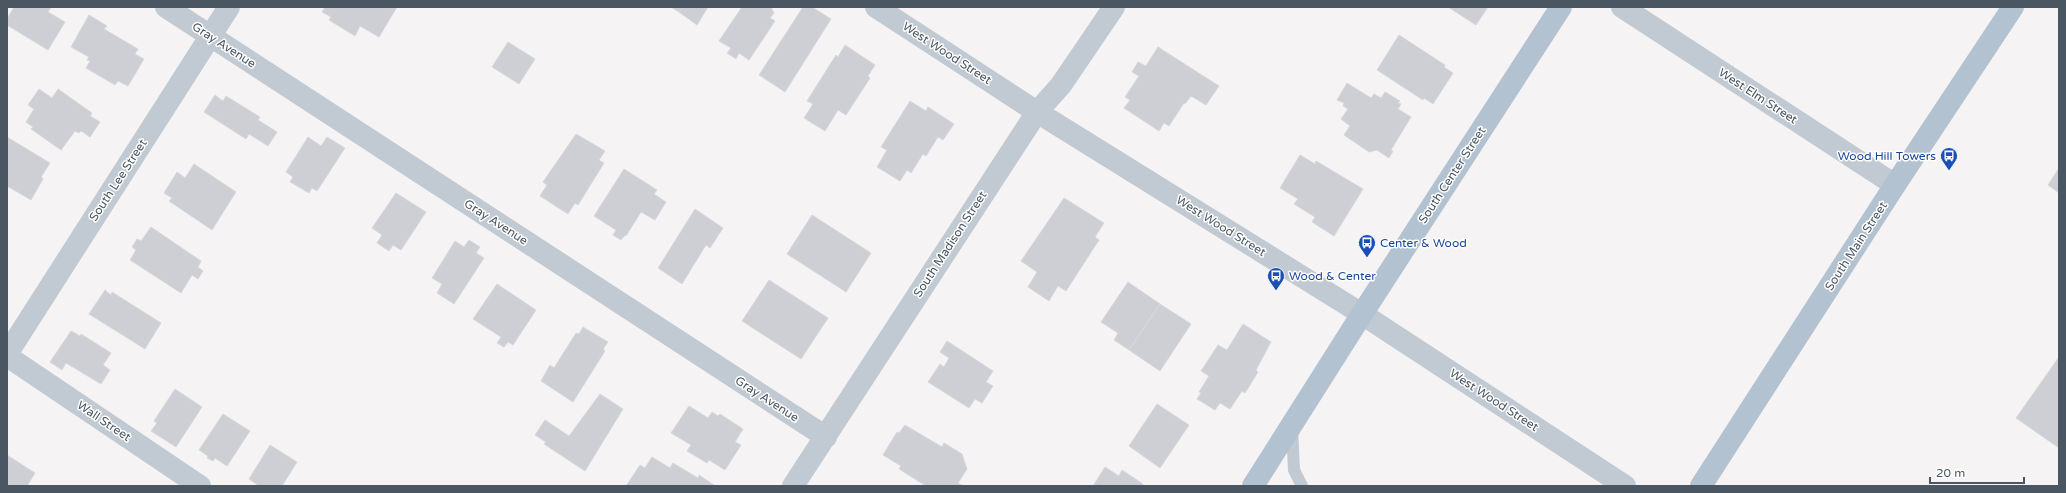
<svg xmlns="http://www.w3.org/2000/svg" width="2066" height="493" font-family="'Varela Round',sans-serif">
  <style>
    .building { fill: #cdcfd5; stroke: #d7d9de }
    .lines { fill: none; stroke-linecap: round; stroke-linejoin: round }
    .service { stroke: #c1cad2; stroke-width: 12 }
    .minor { stroke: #c1cad2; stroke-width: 22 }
    .tertiary { stroke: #c1cad2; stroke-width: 22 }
    .primary { stroke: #b3c2d1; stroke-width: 22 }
    .labels { text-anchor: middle; stroke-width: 3; stroke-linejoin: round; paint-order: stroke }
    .street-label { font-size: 12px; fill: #4a5661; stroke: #fff }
    .transit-label { font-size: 12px; fill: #164399; stroke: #fff; text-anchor: start }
  </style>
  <rect width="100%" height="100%" fill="#f5f3f3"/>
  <!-- building -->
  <path class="building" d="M14,7H51L48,12L65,22L48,50L7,25V19Z
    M325,7H397L379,37L360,26L355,36L329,20L331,17L322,12Z
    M671,7H683L679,12Z
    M683,7H708L697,25L679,12Z
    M742,7H771L774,13L770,18L775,21L749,60L739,53L736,59L727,53L731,48L719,41Z
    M803,7H812L831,19L785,92L759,75Z
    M1448,7H1488L1476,25Z
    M89,15L107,26L104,29L138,49L135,54L144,59L128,86L118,81L115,85L86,68L90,61L87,60L89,57L71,47Z
    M1399,35L1445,65L1444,67L1453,73L1433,104L1424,98L1423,100L1377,70Z
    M508,42L535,59L519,84L492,67Z
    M845,45L875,65L868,76L870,78L846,115L838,110L825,131L804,118L813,104L807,101L836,55L838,57Z
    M1158,47L1219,86L1206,105L1191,96L1185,104L1184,103L1169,126L1164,123L1159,131L1124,108L1130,100L1125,97L1139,76L1132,72L1138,62L1146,66Z
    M1347,83L1371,98L1374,94L1381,98L1385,92L1400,101L1398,103L1401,104L1398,109L1411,117L1391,150L1393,151L1389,158L1377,150L1369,152L1344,135L1350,126L1341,119L1348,109L1343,106L1344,103L1337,100Z
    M39,89L52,98L58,89L92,113L90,116L100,122L90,137L81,131L79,133L75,131L61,150L31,129L33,127L26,122L34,109L28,105Z
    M215,95L223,101L226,96L260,117L258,120L277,132L268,146L249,134L246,139L204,112Z
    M910,101L926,111L928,107L954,124L943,140L938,137L926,156L923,154L911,173L907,170L900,181L877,167L887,150L881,147Z
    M576,134L605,151L599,160L604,163L578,205L575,203L568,214L540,196L547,185L543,182Z
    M7,137L50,163L41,177L43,179L31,200L7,186Z
    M308,137L321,146L327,137L345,148L317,191L312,188L309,193L290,182L293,177L286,172Z
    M1300,155L1315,164L1316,161L1363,189L1334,236L1312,222L1315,217L1294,204L1298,199L1280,188Z
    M194,164L236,192L212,230L169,201L172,198L164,193L177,172L185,178Z
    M2059,168V193L2048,185Z
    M624,169L657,190L654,194L666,202L655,220L641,212L626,236L625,235L621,240L613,235L616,230L594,216Z
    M396,193L426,212L401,250L393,245L389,251L377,243L382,235L372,228Z
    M1064,198L1104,223L1095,237L1099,240L1066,291L1058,286L1049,301L1028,287L1037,272L1021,261Z
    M695,209L723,228L710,248L706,245L682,284L658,268Z
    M812,215L871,253L846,292L787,254Z
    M151,227L201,261L198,267L203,271L198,279L192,275L181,293L130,260L136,250L132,247L137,239L141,241Z
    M469,240L480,247L476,253L484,258L454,304L437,293L442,284L432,278L455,241L464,247Z
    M769,280L828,318L801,359L742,321Z
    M1128,282L1160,304L1129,350L1114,340L1118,333L1101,322Z
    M497,284L536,310L513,345L508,342L504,347L497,343L501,337L473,319Z
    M105,290L111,295L112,292L161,323L145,349L89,314Z
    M1160,304L1191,324L1160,371L1129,350Z
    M1243,324L1271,342L1256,370L1258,372L1245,393L1242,391L1230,409L1220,403L1215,410L1197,399L1201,393L1199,392L1209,376L1201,371L1218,345L1227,350Z
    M583,327L608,342L603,349L605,351L573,402L541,381L550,365L554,368L576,333L579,334Z
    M71,331L80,336L81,334L111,353L103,365L110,370L101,384L66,363L62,370L50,362Z
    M947,341L993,371L986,382L993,386L982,403L975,399L969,408L928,382L940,364L944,367L949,358L940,352Z
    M2059,357V448L2016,418Z
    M175,389L202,407L176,447L151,431L157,423L154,421Z
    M600,394L623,409L585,471L544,444L546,442L535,435L545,420L569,436Z
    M1157,404L1189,425L1160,468L1129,446Z
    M689,406L708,418L712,412L718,416L720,414L743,429L735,442L741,445L725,470L709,460L707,463L687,451L691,445L671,433Z
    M223,414L250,431L227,466L215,458L213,461L207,458L208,456L199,450Z
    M905,425L942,447L944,443L962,454L967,469L958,483L963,486H926L899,469L901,466L883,455L897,432L899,433Z
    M270,445L297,462L282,486H259L249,479Z
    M7,455L35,473L27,486H7Z
    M652,457L670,468L673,463L698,478L699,475L714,485L626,486L640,465L645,468Z
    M1105,467L1119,476L1122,470L1143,484L1142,486H1093Z"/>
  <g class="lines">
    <!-- service -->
    <path class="service" d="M1292,428L1294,470L1302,486"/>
    <!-- minor -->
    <path class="minor" d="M166,7L826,437
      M1622,7L1895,185
      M7,354L229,7
      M7,356L200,486
      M793,486L1037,112L1061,85L1114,7"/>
    <!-- tertiary -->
    <path class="tertiary" d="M876,7L1037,112L1362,314L1625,486"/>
    <!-- primary -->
    <path class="primary" d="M1253,486L1362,314L1561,7
      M1701,486L1895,185L2013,7"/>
  </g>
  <!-- icons -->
  <defs>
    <symbol id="bus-pin" viewBox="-11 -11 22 30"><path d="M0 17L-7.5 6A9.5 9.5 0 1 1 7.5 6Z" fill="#1a4fb4" stroke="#fff"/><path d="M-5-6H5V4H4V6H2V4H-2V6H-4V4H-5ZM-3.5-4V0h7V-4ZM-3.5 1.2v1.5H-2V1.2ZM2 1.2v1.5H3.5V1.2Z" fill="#fff"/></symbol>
  </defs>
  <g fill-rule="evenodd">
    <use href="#bus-pin" x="1939" y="146" width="20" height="27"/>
    <use href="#bus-pin" x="1357" y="233" width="20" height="27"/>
    <use href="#bus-pin" x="1266" y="266" width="20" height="27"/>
  </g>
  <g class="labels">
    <!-- street labels -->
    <g class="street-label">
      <text transform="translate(224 45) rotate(33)" y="4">Gray Avenue</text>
      <text transform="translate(947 53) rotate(33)" y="4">West Wood Street</text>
      <text transform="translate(1758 96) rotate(33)" y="4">West Elm Street</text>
      <text transform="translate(1452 175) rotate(-57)" y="4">South Center Street</text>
      <text transform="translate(118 180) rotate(-57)" y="4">South Lee Street</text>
      <text transform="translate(496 222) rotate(33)" y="4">Gray Avenue</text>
      <text transform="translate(1221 226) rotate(32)" y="4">West Wood Street</text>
      <text transform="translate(950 244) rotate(-57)" y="4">South Madison Street</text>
      <text transform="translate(1856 246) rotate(-57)" y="4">South Main Street</text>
      <text transform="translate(767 399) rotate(33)" y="4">Gray Avenue</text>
      <text transform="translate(1494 400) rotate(33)" y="4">West Wood Street</text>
      <text transform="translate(104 421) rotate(34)" y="4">Wall Street</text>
    </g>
    <!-- transit labels -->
    <g class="transit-label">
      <text x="1936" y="160" text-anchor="end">Wood Hill Towers</text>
      <text x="1380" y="247">Center &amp; Wood</text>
      <text x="1289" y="280">Wood &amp; Center</text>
    </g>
  </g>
  <!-- border -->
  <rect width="2066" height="493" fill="none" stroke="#4a5661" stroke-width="16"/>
  <!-- scale -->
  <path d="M1930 477v6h94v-6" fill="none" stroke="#4a5661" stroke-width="2"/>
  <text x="1936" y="477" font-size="12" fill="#4a5661" stroke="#ffffff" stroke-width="3" paint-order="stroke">20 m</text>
</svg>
